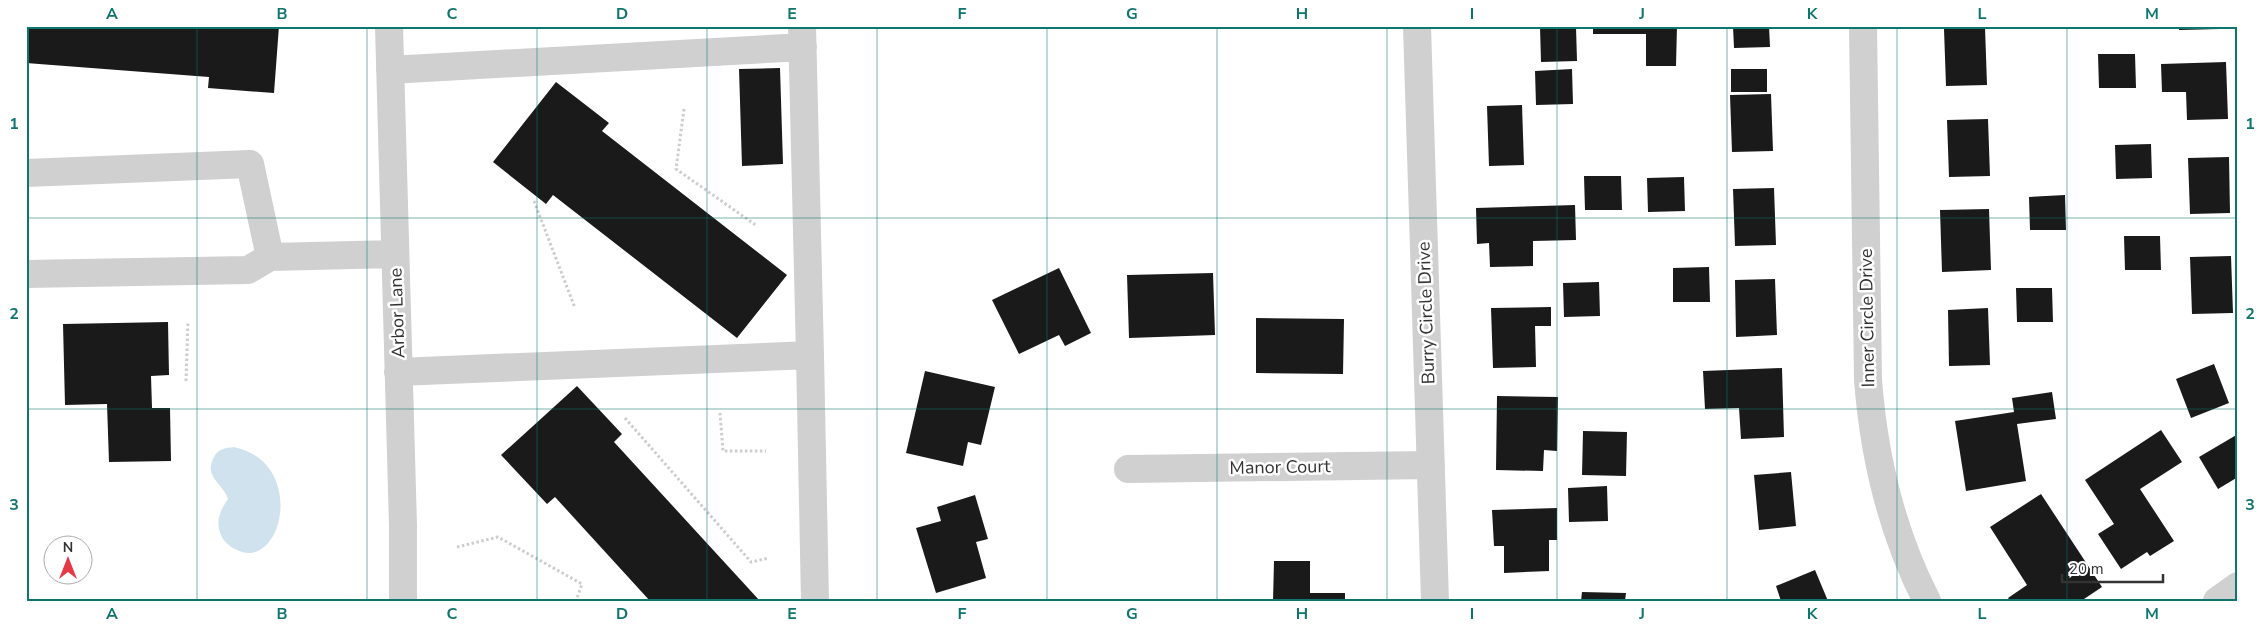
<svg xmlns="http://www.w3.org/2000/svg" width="2264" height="627" font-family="'Nunito Sans',sans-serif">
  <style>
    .water { fill: #cfe2ee }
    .building { fill: #1a1a1a }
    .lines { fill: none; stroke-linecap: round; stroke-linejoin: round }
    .path { stroke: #cdcdcd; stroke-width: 3; stroke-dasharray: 2.5 2.5; stroke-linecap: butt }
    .minor { stroke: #d0d0d0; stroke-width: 28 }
    .grid { fill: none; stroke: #0f766e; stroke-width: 1; stroke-opacity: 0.55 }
    .labels { text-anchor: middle; stroke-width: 5; stroke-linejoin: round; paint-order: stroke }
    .street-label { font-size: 18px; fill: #333; stroke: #fff }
    .neatline { fill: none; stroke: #0f766e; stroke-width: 2 }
    .grid-label { font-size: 16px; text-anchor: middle; font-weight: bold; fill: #0f766e }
  </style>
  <rect width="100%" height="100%" fill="#fff"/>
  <!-- water -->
  <path class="water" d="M234,447C308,463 282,572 237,550C230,547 224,542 221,535C215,521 220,511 228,499C223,483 203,477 214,457C218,449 225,448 234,447Z"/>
  <!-- building -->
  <path class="building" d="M26,26H279L274,93L208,88L209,77L26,63Z
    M1593,26H1677L1676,66H1646V34H1593Z
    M1733,26H1769L1770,47L1734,48Z
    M2179,26H2220V29L2179,30Z
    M1540,27H1576L1577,61L1541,62Z
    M1985,27L1987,85L1946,86L1944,29Z
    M2098,54H2135L2136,88H2099Z
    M2226,62L2228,119L2187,120L2186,92H2162L2161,64Z
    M780,68L783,164L742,166L739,69Z
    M1572,69L1573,104L1536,105L1535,71Z
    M1731,69H1767V92H1731Z
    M556,82L609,123L602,131L787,275L737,338L553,195L546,204L493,162Z
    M1771,94L1773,151L1732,152L1730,95Z
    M1522,105L1524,165L1489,166L1487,106Z
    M1988,119L1990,176L1949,177L1947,120Z
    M2151,144L2152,178L2116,179L2115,145Z
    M2229,157L2230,213L2190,214L2188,158Z
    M1584,176H1621L1622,210H1585Z
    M1684,177L1685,211L1648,212L1647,178Z
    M1774,188L1776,245L1735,246L1733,189Z
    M2065,195L2066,230H2030L2029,197Z
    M1575,205L1576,240L1533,241V266L1490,267L1489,243L1477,244L1476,208Z
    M1989,209L1991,270L1942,272L1940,210Z
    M2124,236H2160L2161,270H2125Z
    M2231,256L2233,313L2192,314L2190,257Z
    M1709,267L1710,302H1673V268Z
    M1059,268L1091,333L1065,346L1059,335L1019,354L992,300Z
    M1213,273L1215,335L1129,338L1127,275Z
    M1775,279L1777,335L1736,337L1735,280Z
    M1599,282L1600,316L1564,317L1563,283Z
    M2016,288H2052L2053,322H2017Z
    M1551,307V326H1535L1536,367L1493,368L1491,308Z
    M1988,308L1990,365L1949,366L1948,310Z
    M1256,318L1344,319L1343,374L1256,373Z
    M168,322L169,375L151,376L152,408H170L171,461L109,462L107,404L65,405L63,324Z
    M2214,364L2229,403L2191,418L2176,379Z
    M1782,368L1784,437L1741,439L1739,408L1705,409L1703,371Z
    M925,371L995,387L981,445L968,442L963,466L906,453Z
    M577,386L622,434L614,442L760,601H650L555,497L547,504L501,455Z
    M2052,392L2056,419L2017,424L2026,481L1966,491L1955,421L2014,412L2012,398Z
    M1497,396L1558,397L1557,451L1544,450L1543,471L1496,470Z
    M2161,430L2182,462L2140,489L2174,541L2150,556L2147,552L2121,569L2098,534L2114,524L2085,480Z
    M1583,431L1627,432L1626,476L1582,475Z
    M2238,434V477L2218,489L2199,457Z
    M1791,472L1796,526L1759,530L1754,475Z
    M1607,486L1608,521L1569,522L1568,488Z
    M2041,494L2102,587L2081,601H2010L2008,598L2027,585L1990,527Z
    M975,495L988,539L976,542L986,578L936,593L916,528L941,521L937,507Z
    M1557,508V540H1549V571L1504,573V546H1494L1492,510Z
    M1274,561H1310V593H1345V601H1273Z
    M1815,570L1828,601H1781L1776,586Z
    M1582,592L1626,593L1625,601H1581Z"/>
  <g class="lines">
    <!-- path -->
    <path class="path" d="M684,109L676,169L757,226
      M534,201L575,308
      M186,381L188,321
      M720,413L723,451H766
      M625,418L751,562L769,558
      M457,547L498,537L582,584L576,601"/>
    <!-- minor -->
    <path class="minor" d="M389,26L403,526V601
      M802,26L810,355
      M1417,26L1435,601
      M1863,26L1868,380C1874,458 1891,531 1927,601
      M390,70L803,47
      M26,173L250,164L270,257
      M26,274L248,270L270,257L395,254
      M398,372L810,355L815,601
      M1128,469L1431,465
      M2217,601L2238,586"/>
  </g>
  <!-- grid -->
  <path class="grid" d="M197,26V601M367,26V601M537,26V601M707,26V601M877,26V601M1047,26V601M1217,26V601M1387,26V601M1557,26V601M1727,26V601M1897,26V601M2067,26V601M26,218H2238M26,409H2238"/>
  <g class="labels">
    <!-- street labels -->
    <g class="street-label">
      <text transform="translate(397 313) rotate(-92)" y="6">Arbor Lane</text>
      <text transform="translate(1426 313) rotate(-92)" y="6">Burry Circle Drive</text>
      <text transform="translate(1867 318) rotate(-91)" y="6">Inner Circle Drive</text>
      <text transform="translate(1280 467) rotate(-1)" y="6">Manor Court</text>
    </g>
  </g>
  <!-- border -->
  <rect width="2264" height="627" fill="none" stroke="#ffffff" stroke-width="55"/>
  <!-- north arrow -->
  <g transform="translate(68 560)"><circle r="24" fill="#ffffff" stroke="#adadad"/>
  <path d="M0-4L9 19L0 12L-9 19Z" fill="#e63946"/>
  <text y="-8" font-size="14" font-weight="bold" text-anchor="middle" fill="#333333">N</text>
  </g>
  <!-- scale -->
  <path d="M2062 574v8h101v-8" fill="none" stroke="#333333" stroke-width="2.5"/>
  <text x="2069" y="574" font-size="15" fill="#333333" stroke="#ffffff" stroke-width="4" paint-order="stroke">20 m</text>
  <rect x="28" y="28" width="2208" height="572" class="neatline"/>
  <g class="grid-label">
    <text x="112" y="19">A</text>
    <text x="282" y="19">B</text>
    <text x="452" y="19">C</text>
    <text x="622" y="19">D</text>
    <text x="792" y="19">E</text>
    <text x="962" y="19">F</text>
    <text x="1132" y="19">G</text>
    <text x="1302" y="19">H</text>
    <text x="1472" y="19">I</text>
    <text x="1642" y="19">J</text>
    <text x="1812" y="19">K</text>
    <text x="1982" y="19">L</text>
    <text x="2152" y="19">M</text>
    <text x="14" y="129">1</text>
    <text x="2250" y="129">1</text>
    <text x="14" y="319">2</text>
    <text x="2250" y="319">2</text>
    <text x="14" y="510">3</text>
    <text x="2250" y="510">3</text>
    <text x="112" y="619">A</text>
    <text x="282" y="619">B</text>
    <text x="452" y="619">C</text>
    <text x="622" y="619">D</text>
    <text x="792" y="619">E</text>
    <text x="962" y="619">F</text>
    <text x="1132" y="619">G</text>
    <text x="1302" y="619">H</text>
    <text x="1472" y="619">I</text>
    <text x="1642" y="619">J</text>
    <text x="1812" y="619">K</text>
    <text x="1982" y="619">L</text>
    <text x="2152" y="619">M</text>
  </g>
</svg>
